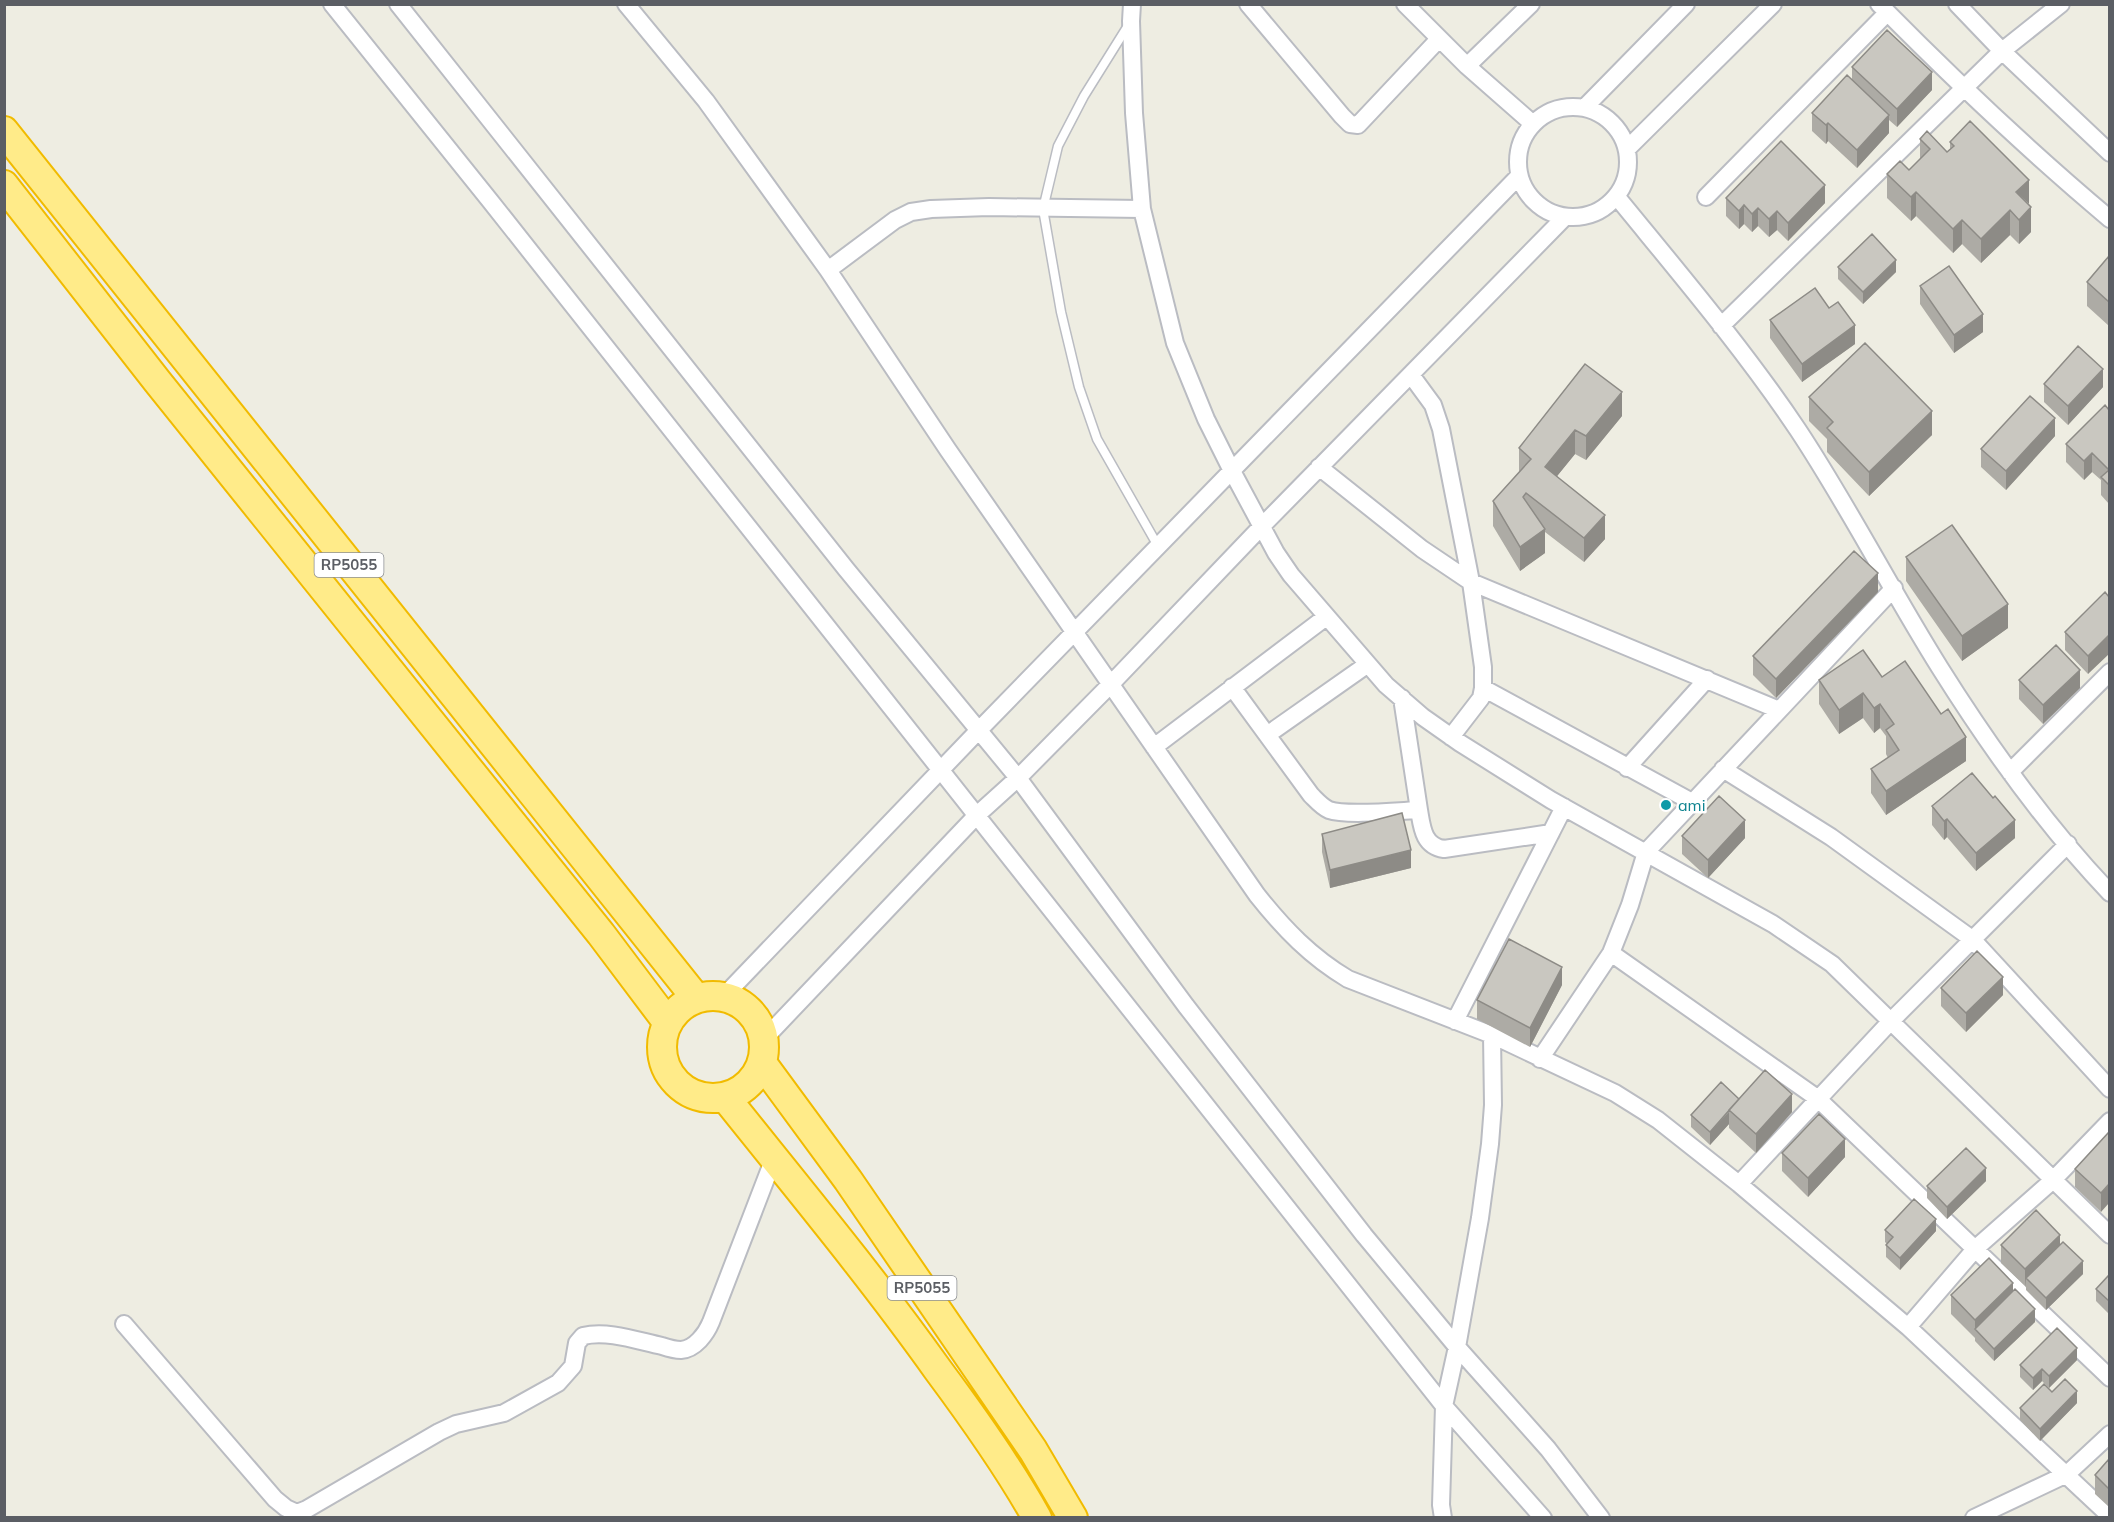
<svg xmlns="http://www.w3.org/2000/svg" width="2114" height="1522" font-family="Mulish,sans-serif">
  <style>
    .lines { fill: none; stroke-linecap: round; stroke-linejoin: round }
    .lane-casing { stroke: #babcc2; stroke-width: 11 }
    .street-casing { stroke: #babcc2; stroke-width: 20 }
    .highway-casing { stroke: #f1bb00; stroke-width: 32 }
    .lane { stroke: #fff; stroke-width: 8 }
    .street { stroke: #fff; stroke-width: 16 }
    .highway { stroke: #ffeb89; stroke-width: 28 }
    .wall { fill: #adaba5 }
    .shaded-wall { fill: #8d8b86 }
    .building { fill: #c9c7c0; stroke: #8d8b86; stroke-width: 1.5 }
    .culture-dot { fill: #0f9aa8; stroke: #fff; stroke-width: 2 }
    .labels { text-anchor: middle; stroke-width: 5; stroke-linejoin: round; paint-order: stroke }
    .shield { fill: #fff; stroke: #8c8e92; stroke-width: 1.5 }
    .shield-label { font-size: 15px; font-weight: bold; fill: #5b5e64 }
    .culture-label { font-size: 16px; fill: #0d838f; stroke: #fff; text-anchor: start }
  </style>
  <rect width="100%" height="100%" fill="#eeede2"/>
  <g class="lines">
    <defs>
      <path id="lane" d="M1129,24L1084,96L1058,146L1043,209L1061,312L1079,387L1097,439L1158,546"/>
      <path id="street" d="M332,4L491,202L1444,1406L1543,1518
        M398,4L846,569L1018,778L1186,1006L1364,1235L1457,1347L1548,1449L1601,1518
        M626,4L706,101L828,270L948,450L1257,895C1284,929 1311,957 1348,979L1492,1035L1615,1093L1658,1120L1739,1184L1908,1327L2110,1516
        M1132,4L1131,21L1134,113L1142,209L1175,343L1206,419L1232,471L1276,553L1291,575L1386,685L1423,717L1460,743L1551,800L1773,924L1832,964L2110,1235
        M1248,4L1342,116L1350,124L1358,125L1439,39
        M1405,4L1467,66L1532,123
        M1879,4C1953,79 2029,151 2110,219
        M1957,4L2002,51L2110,153
        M1467,66L1531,4
        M1518 162a55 55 0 1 1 110 0a55 55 0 1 1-110 0Z
        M1585,107L1686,4
        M1628,148L1773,4
        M1617,197C1679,273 1743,348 1798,430C1849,507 1891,590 1940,668C1989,746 2046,826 2110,893
        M1706,197L1887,13
        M828,270L895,220L911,212L931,209L989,207L1142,209
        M1721,326L2002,51L2061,4
        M1411,375L1433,405L1441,429L1471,582L1483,667V688L1481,698L1451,737
        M1319,467L1422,549L1471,582L1779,710
        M1232,687L1311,795C1317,801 1322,807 1329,810C1346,816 1398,811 1419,810L1402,698
        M1483,688L1692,802
        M1267,735L1368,664
        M1154,747L1326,617
        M1627,768L1707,679
        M1723,769L1831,837L1972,939L2110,1089
        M2010,772L2110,672
        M1419,810C1422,827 1423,846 1444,849L1551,833
        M1611,953L1817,1098L2110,1378
        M724,996L979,730L1518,177
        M1455,1021L1564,807
        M765,1038L977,815L1018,778L1110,685L1262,526L1564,218
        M1540,1059L1611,953L1630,905L1646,852L1894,588
        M1739,1184L1890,1022L2068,844
        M124,1324L275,1499L286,1508L297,1513L307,1509L439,1432L456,1424L504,1413L558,1383L573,1366L577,1343L583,1336C608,1330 638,1341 662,1346C668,1348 675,1350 681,1350C695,1349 706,1334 711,1322L774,1158
        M1908,1327L1976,1248L2052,1181L2110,1121
        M1443,1518L1441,1505L1444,1406L1457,1347L1480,1218L1490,1144L1493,1105L1492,1035
        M1974,1518L2067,1474L2110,1434"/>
      <path id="highway" d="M4,131L696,998
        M4,185L157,381L601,934L668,1023
        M662 1047a51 51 0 1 1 102 0a51 51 0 1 1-102 0Z
        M762,1063L848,1180L1033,1450L1073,1518
        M725,1097C797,1187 871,1276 938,1370C973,1417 1008,1466 1037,1518"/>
    </defs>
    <!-- lane casing -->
    <use href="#lane" class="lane-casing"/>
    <!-- street casing -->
    <use href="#street" class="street-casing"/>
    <!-- highway casing -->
    <use href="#highway" class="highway-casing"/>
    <!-- lane -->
    <use href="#lane" class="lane"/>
    <!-- street -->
    <use href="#street" class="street"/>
    <!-- highway -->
    <use href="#highway" class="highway"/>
  </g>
  <!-- wall -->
  <path class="wall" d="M1852,67L1932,90L1897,127L1889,120V133L1857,168L1828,141L1826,144L1812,131V113L1852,80Z
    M1920,139L1947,152L1950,150V142L2029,205L2031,232L2019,244L2010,235L1981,263L1962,244L1953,253L1916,216L1911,221L1887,198V174L1909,170L1920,160Z
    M1726,198L1825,203L1788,241L1777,230L1769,237L1758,226L1752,232L1744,224L1739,229L1726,216Z
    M2109,256V326L2087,306V282Z
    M1838,267L1896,272L1863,304L1838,279Z
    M1920,286L1983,332L1954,353L1920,304Z
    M1770,320L1855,344L1802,382L1770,338Z
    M2044,384L2103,387L2068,425L2044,402Z
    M1809,397L1932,435L1869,496L1827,452V439L1809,421Z
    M2109,410V504L2101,495V480L2092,472L2084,480L2066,462V444Z
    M1622,416L1586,460L1575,454L1557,476L1605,539L1584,562L1545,532V553L1520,571L1493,526V501L1519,472V448Z
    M2055,436L2006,490L1981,467V449Z
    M1906,557L2008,628L1962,661L1906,581Z
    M1878,592L1776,698L1753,675V656Z
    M2105,592L2088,674L2065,650V632Z
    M1882,677L1966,761L1886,815L1871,793V769L1888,758L1886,754V736L1880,728L1874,733L1863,718L1839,734L1819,704V680Z
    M2019,680L2080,688L2043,724L2019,699Z
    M1932,806L2015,838L1976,871L1947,837L1944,840L1932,825Z
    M1322,834L1411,868L1330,888L1322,852Z
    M1682,836L1745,838L1708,878L1682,854Z
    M1562,985L1530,1047L1477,1019V1000Z
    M1941,988L2003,995L1966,1032L1941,1006Z
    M1739,1099L1792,1112L1756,1153L1729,1128V1124L1710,1145L1691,1127V1115Z
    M2109,1132L2101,1212L2075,1187V1169Z
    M1782,1153L1845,1157L1808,1197L1782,1171Z
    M1986,1181L1947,1219L1927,1198V1186Z
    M1885,1230L1936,1231L1900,1270L1886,1257V1245L1887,1244L1885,1242Z
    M2060,1244L2083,1274L2046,1310L2026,1290V1287L2001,1263V1245Z
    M2109,1275V1314L2096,1301V1289Z
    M2013,1291L2035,1322L1994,1361L1975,1341V1338L1951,1314V1295Z
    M2077,1360L2049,1388L2042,1381L2033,1390L2020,1377V1365Z
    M2052,1392L2077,1403L2040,1441L2020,1420V1408Z
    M2109,1459V1507L2095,1494V1475Z"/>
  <!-- shaded-wall -->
  <path class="shaded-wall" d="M1932,72V90L1897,127V109Z
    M1889,115V133L1857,168V150Z
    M1828,123V141L1826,144V125Z
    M2029,180V204L2016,192Z
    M1825,185V203L1788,241V223Z
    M1916,192V216L1911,221V197Z
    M1744,205V224L1739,229V211Z
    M2031,207V232L2019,244V220Z
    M1758,208V226L1752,232V214Z
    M2010,210V235L1981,263V239Z
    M1777,211V230L1769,237V219Z
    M1962,220V244L1953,253V229Z
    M1896,260V272L1863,304V292Z
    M1983,314V332L1954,353V335Z
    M1855,325V344L1802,382V364Z
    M2103,369V387L2068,425V406Z
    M1622,392V416L1586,460V436Z
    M1932,411V435L1869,496V472Z
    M2055,418V436L2006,490V471Z
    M1575,430V454L1545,491V467Z
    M2092,453V472L2084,480V461Z
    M1605,515V539L1584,562V538Z
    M1545,529V553L1520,571V547Z
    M1878,573V592L1776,698V679Z
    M2008,604V628L1962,661V636Z
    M2109,635V654L2088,674V656Z
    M2080,670V688L2043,724V705Z
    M1863,693V718L1839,734V710Z
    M1880,704V728L1874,733V708Z
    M1966,737V761L1886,815V791Z
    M1947,819V837L1944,840V821Z
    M1745,820V838L1708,878V860Z
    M2015,820V838L1976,871V853Z
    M1411,850V868L1330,888V870Z
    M1562,967V985L1530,1047V1028Z
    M2003,977V995L1966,1032V1013Z
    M1792,1094V1112L1756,1153V1134Z
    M1729,1112V1124L1710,1145V1132Z
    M1845,1139V1157L1808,1197V1178Z
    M1986,1168V1181L1947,1219V1207Z
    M2109,1184V1203L2101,1212V1193Z
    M1936,1219V1231L1900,1270V1258Z
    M2060,1235V1253L2026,1278L2025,1288V1269Z
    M2083,1261V1274L2046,1310V1298Z
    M2013,1283V1301L1975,1329V1320Z
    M2035,1309V1322L1994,1361V1349Z
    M2077,1348V1360L2049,1388V1376Z
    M2042,1369V1381L2033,1390V1378Z
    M2077,1391V1403L2040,1441V1429Z"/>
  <!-- building -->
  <path class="building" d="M1887,30L1932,72L1897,109L1852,67Z
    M1847,75L1889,115L1857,150L1828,123L1826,125L1812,113Z
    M1970,121L2029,180L2016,192L2031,207L2019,220L2010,210L1981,239L1962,220L1953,229L1916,192L1911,197L1887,174L1900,161L1909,170L1930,149L1920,139L1927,131L1947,152L1954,146L1950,142Z
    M1781,141L1825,185L1788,223L1777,211L1769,219L1758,208L1752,214L1744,205L1739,211L1726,198Z
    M1872,234L1896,260L1863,292L1838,267Z
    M2109,256V302L2087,282Z
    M1949,266L1983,314L1954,335L1920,286Z
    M1815,288L1829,308L1838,302L1855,325L1802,364L1770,320Z
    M1865,343L1932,411L1869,472L1827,428L1833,422L1809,397Z
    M2078,346L2103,369L2068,406L2044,384Z
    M1585,364L1622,392L1586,436L1575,430L1545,467L1605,515L1584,538L1526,493L1523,497L1545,529L1520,547L1493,501L1531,459L1519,448Z
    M2030,396L2055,418L2006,471L1981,449Z
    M2105,405L2109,410V485L2101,477L2109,470L2092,453L2084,461L2066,444Z
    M1952,525L2008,604L1962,636L1906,557Z
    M1854,551L1878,573L1776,679L1753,656Z
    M2105,592L2109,597V635L2088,656L2065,632Z
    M2056,645L2080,670L2043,705L2019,680Z
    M1863,650L1882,677L1905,661L1941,714L1948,709L1966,737L1886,791L1871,769L1899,750L1886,730L1894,724L1880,704L1874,708L1863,693L1839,710L1819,680Z
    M1972,773L1993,798L1995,796L2015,820L1976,853L1947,819L1944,821L1932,806Z
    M1719,796L1745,820L1708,860L1682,836Z
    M1402,813L1411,850L1330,870L1322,834Z
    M1509,939L1562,967L1530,1028L1477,1000Z
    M1977,951L2003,977L1966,1013L1941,988Z
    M1765,1070L1792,1094L1756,1134L1729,1110Z
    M1721,1082L1739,1099L1710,1132L1691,1115Z
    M1819,1114L1845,1139L1808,1178L1782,1153Z
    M2109,1132V1184L2101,1193L2075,1169Z
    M1966,1148L1986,1168L1947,1207L1927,1186Z
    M1914,1199L1936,1219L1900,1258L1886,1245L1893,1237L1885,1230Z
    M2036,1210L2060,1235L2025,1269L2001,1245Z
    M2063,1242L2083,1261L2046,1298L2026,1278Z
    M1989,1258L2013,1283L1975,1320L1951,1295Z
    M2109,1275V1301L2096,1289Z
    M2015,1289L2035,1309L1994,1349L1975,1329Z
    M2057,1328L2077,1348L2049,1376L2042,1369L2033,1378L2020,1365Z
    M2065,1379L2077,1391L2040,1429L2020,1408L2044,1384L2052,1392Z
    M2109,1459V1489L2095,1475Z"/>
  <!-- markers -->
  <circle class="culture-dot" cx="1666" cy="805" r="6"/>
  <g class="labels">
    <!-- shield labels -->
    <g class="shield">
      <rect x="314.5" y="553" width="69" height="24" rx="4.5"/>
      <rect x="887.5" y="1276" width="69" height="24" rx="4.5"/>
    </g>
    <g class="shield-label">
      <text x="349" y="570">RP5055</text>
      <text x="922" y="1293">RP5055</text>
    </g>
    <!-- culture labels -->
    <g class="culture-label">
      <text x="1678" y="811">ami</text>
    </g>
  </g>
  <!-- border -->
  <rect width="2114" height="1522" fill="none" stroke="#5b5e64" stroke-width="12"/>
</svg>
